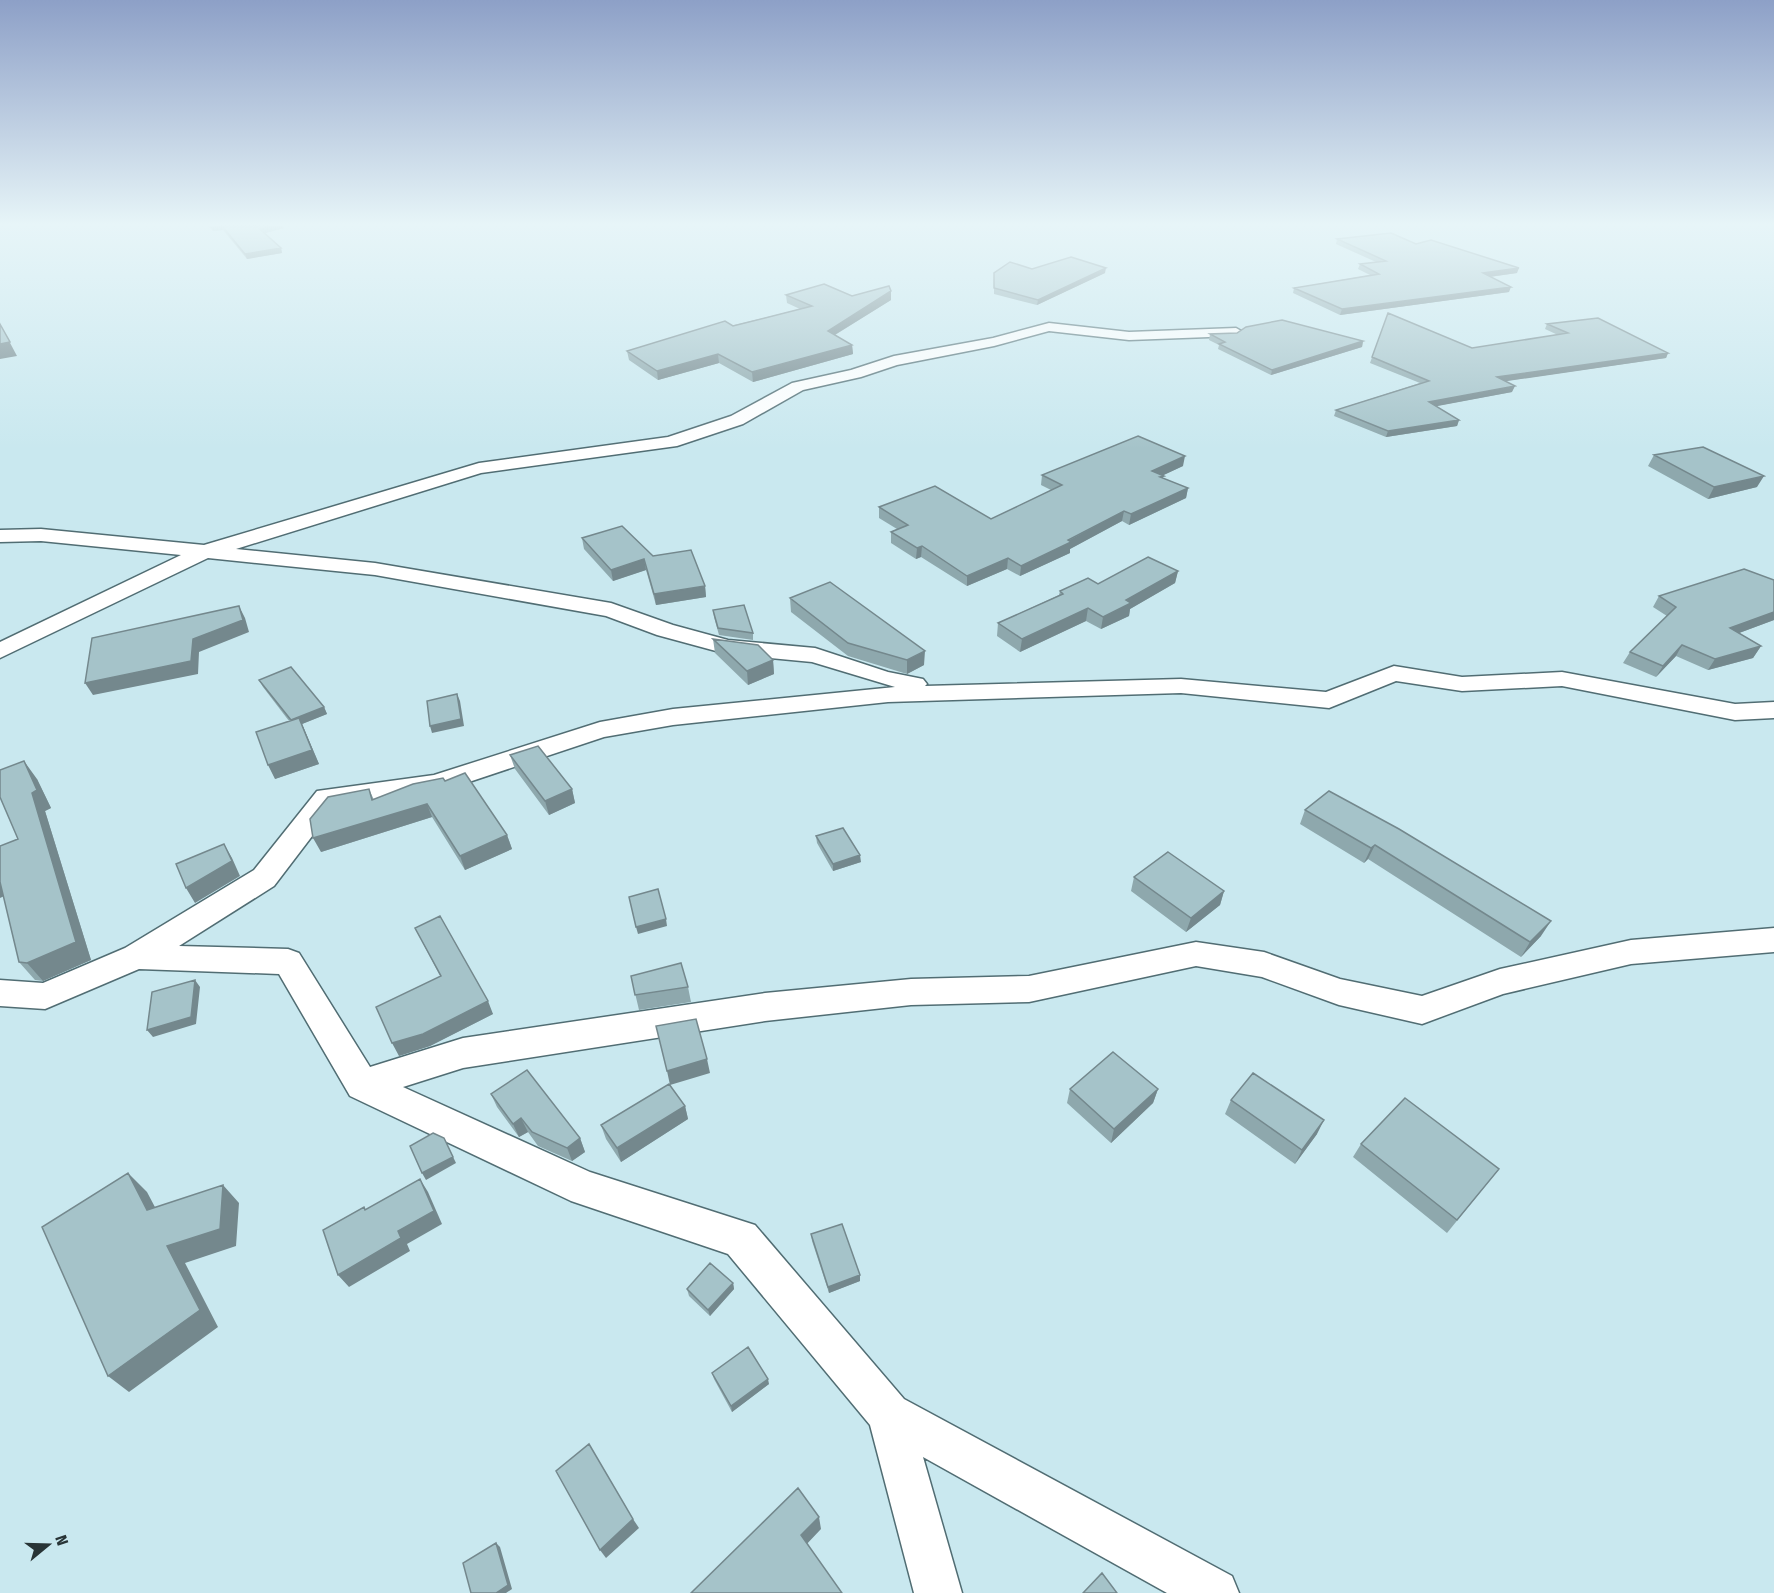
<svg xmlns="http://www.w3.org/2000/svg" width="1774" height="1593" font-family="'Fira Sans Condensed',sans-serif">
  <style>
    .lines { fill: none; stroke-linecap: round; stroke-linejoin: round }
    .minor-casing { stroke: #516d73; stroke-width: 3 }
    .minor { fill: #fff; fill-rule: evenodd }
    .wall { fill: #8ea8ad }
    .shaded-wall { fill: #74888d }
    .building { fill: #a5c3c9; stroke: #74888d; stroke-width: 1.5 }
  </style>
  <rect width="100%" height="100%" fill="#c9e8ef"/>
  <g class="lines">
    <defs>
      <path id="minor" d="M1049,323L1129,332L1236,328L1243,332L1236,336L1129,340L1049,331L994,346L897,365L861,377L803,390L743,424L677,446L481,473L236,549L375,563L611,603L673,625L728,640L815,648L888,672L923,679L927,684L925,686L1181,679L1326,692L1394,666L1462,677L1562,672L1735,704L1774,702V718L1735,720L1562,686L1462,691L1396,681L1329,708L1181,693L888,702L673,725L604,737L436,793L335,806L274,886L179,946L288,949L299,953L370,1067L463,1038L765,993L911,979L1029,976L1196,942L1264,952L1340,979L1422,996L1500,969L1631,940L1774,928V952L1631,964L1503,994L1422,1024L1339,1005L1262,977L1196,966L1029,1002L911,1005L765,1021L463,1068L403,1087L590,1172L755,1225L904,1399L1232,1576L1239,1593H1167L923,1457L962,1593H914L870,1425L728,1254L571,1201L350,1096L279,974L139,969L45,1009L0,1006V980L43,983L125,948L254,870L317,791L434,775L600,722L673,709L895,687L812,662L727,654L657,635L606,616L375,575L208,558L0,658V642L181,555L41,541L0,542V530L41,529L204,545L479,463L668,437L731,416L792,383L851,370L894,356L993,338Z"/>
    </defs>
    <!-- minor casing -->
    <use href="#minor" class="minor-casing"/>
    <!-- minor -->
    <use href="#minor" class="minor"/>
  </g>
  <!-- wall -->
  <path class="wall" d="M208,226H283L284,228L264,233L281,248L282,253L247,259L223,230L213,231Z
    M1337,239L1416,244L1517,273L1490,277L1509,292L1340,315L1293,293L1294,288L1370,275L1358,269L1360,264L1376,262L1336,244Z
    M994,273H1105L1037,305L994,294Z
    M891,291V300L835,335L852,345L853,354L753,382L719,363L658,380L629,360L627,351L800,309L787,303L786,295L852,296Z
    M1388,313L1472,348L1558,335L1545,329L1547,324L1668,353L1666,358L1505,381L1512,392L1436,406L1459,420L1457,426L1386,437L1334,416L1336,410L1420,383L1370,363Z
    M1210,334L1363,341L1362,347L1271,375L1218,349L1219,345L1209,340Z
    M1654,455L1757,487L1708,499L1648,466Z
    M1183,466L1163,475V478L1188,488L1186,498L1129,525L1122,521L1070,549V553L1020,576L1007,569L967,586L921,557L916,559L891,543V532L897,529L879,518V507L991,519L1051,490L1041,485L1042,475Z
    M582,538L653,556L705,586L706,597L656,605L646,570L613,581L584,549Z
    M1178,571L1175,583L1130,609L1129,616L1101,629L1086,621L1020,652L997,636L998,623L1059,595L1060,591Z
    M1774,580V620L1739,633L1761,646L1753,658L1708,670L1676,656L1656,677L1623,663L1630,652L1667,616L1653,607L1659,596Z
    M790,598L924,665L907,674L848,656L791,612Z
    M713,610L753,633V640L719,635L714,617Z
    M713,639L773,660L774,674L748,685L715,653Z
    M259,680L324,707L327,714L302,724L319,764L275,779L289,721L263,687Z
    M510,755L572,789L575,803L549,815L515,769Z
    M37,779L51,808L45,811L91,960L43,981L35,980L19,962Z
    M445,781L507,835L512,849L465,870L432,817L321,852L369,789L374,800Z
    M1329,791L1541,936L1521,957L1368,859L1364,863L1300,824L1305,810Z
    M816,836L861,862L833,871L817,843Z
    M1134,877L1224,891L1220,905L1186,932L1131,891Z
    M415,928L493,1014L430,1046L399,1056L440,976Z
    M631,976L688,987L691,1002L639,1010Z
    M1070,1089H1158L1153,1103L1111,1143L1067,1103Z
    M491,1094L580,1138L585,1152L572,1161L538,1146L528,1132L519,1137L497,1107Z
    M1231,1100L1317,1134L1295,1164L1225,1114Z
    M685,1106L688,1119L621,1162L606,1139L601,1125Z
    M1361,1144L1499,1169L1447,1233L1353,1157Z
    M811,1234L860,1275V1281L829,1293L812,1241Z
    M733,1283L734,1289L710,1316L689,1296L687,1289Z
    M712,1373L769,1384L732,1412L714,1379Z"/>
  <!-- shaded-wall -->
  <path class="shaded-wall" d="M214,226H222L223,230L213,231L211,227Z
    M271,226H283L284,228L262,234L260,229Z
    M281,248L282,253L247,259L245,254Z
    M1106,268L1105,273L1037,305L1038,300Z
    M1519,268L1517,273L1481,278L1483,273Z
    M1511,287L1509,292L1340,315L1342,309Z
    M891,291V300L828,339V331Z
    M0,324L17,356L0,359Z
    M1363,341L1362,347L1271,375L1272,370Z
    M852,345L853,354L753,382L752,372Z
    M1668,353L1666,358L1494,383L1497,377Z
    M718,354L719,363L658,380L657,371Z
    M1515,386L1512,392L1427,408L1429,402Z
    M1459,420L1457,426L1386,437L1388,431Z
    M1185,456L1183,466L1151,481L1152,471Z
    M1764,476L1757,487L1708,499L1714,487Z
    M1188,488L1186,498L1129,525L1131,514Z
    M1124,511L1122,521L1070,549V553L1020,576L1021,566Z
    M922,546L921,557L916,559L917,548Z
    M1008,558L1007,569L967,586V576Z
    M644,559L646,570L613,581L611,570Z
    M1178,571L1175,583L1130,609L1129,616L1101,629L1103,617L1126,600Z
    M705,586L706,597L656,605L654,594Z
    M239,606L245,618L249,632L199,652L198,674L93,695L85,683L193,639Z
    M1088,608L1086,621L1020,652L1022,639Z
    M1774,612V620L1723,639L1730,628Z
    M1682,645L1676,656L1656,677L1663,666Z
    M1761,646L1753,658L1708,670L1715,659Z
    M925,651L924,665L907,674V660Z
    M773,660L774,674L748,685L747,671Z
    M457,694L460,701L464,726L432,733L430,726Z
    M324,707L327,714L302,724L319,764L275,779L268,765L291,720Z
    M24,761L37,779L51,808L45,811L91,960L43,981L27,963L32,793Z
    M572,789L575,803L549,815L545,801Z
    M427,804L432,817L321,852L313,838Z
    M507,835L512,849L465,870L460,856Z
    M224,844L232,858L240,876L195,903L186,888Z
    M1375,845L1368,859L1364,863L1371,848Z
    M860,855L861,862L833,871V864Z
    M0,877L13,892L0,898Z
    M1224,891L1220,905L1186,932L1191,918Z
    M666,919L667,926L638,934L636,927Z
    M1551,921L1541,936L1521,957L1530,942Z
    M195,980L200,987L196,1024L153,1037L147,1030Z
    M488,1001L493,1014L430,1046L399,1056L392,1043Z
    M707,1059L710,1073L670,1085L667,1071Z
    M1158,1089L1153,1103L1111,1143L1114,1129Z
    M685,1106L688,1119L621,1162L617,1148Z
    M521,1118L528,1132L519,1137L513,1124Z
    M1324,1120L1317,1134L1295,1164L1302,1150Z
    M444,1138L456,1163L426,1180L422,1173Z
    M580,1138L585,1152L572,1161L567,1148Z
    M128,1173L147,1192L166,1228L147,1210Z
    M420,1179L428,1192L442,1224L407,1244L410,1251L349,1287L338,1275L398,1231Z
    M223,1185L239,1203L236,1246L185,1263L218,1327L129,1392L108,1376L167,1246Z
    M860,1275V1281L829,1293L828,1287Z
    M733,1283L734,1289L710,1316L708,1310Z
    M768,1379L769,1384L732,1412L731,1406Z
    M819,1517L821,1529L804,1547L801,1535Z
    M633,1519L639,1528L606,1558L600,1550Z
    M496,1543L500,1547L512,1589L506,1593H496Z"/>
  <!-- building -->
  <path class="building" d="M222,226H271L260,229L281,248L245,254Z
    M1391,233L1416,244L1431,240L1519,268L1483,273L1511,287L1342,309L1294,288L1379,274L1360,264L1386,261L1337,239Z
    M1071,257L1106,268L1038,300L994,288V273L1010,262L1032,269Z
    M824,284L852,296L889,286L891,291L828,331L852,345L752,372L718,354L657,371L627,351L725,321L733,326L812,306L786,295Z
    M1388,313L1472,348L1568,333L1547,324L1598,318L1668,353L1497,377L1515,386L1429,402L1459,420L1388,431L1336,410L1429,381L1372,357Z
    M1282,320L1363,341L1272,370L1219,344L1225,342L1210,334L1237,333L1246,327Z
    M0,324L10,342L0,344Z
    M1138,436L1185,456L1152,471L1164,476L1160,477L1188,488L1131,514L1124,511L1068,540L1071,542L1021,566L1008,558L967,576L922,546L917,548L891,532L908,525L879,507L935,486L991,519L1062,485L1042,475Z
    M1703,447L1764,476L1714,487L1654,455Z
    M622,526L653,556L691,550L705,586L654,594L644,559L611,570L582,538Z
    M1148,557L1178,571L1126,600L1131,603L1103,617L1088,608L1022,639L998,623L1063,594L1060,591L1088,578L1098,584Z
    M1744,569L1774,580V612L1730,628L1761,646L1715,659L1682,645L1663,666L1630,652L1676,607L1659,596Z
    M830,582L925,651L907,660L848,643L790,598Z
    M744,605L753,633L718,628L713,610Z
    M239,606L243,620L193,639L191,661L85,683L92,638Z
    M713,639L758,645L773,660L747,671Z
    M291,667L324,707L291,720L259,680Z
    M457,694L461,719L430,726L427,701Z
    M299,718L312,750L268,765L256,732Z
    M538,746L572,789L545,801L510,755Z
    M24,761L37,790L32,793L76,942L27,963L19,962L0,882V846L18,839L0,797V770Z
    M465,773L507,835L460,856L427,804L313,838L310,819L328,797L369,789L372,800L413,784L443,778L445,781Z
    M1329,791L1399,829L1551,921L1530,942L1375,845L1371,848L1305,810Z
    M843,828L860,855L833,864L816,836Z
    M224,844L232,861L186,888L176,864Z
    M1168,852L1224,891L1191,918L1134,877Z
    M658,889L666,919L636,927L629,897Z
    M440,916L488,1001L423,1034L392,1043L376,1007L441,976L415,928Z
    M681,963L688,987L635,995L631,976Z
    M195,980L191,1017L147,1030L152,992Z
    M696,1019L707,1059L667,1071L656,1026Z
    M1113,1052L1158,1089L1114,1129L1070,1089Z
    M527,1070L580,1138L567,1148L532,1132L521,1118L513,1124L491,1094Z
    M1253,1073L1324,1120L1302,1150L1231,1100Z
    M669,1084L685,1106L617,1148L601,1125Z
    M1405,1098L1499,1169L1457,1220L1361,1144Z
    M433,1133L444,1138L453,1157L422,1173L410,1146Z
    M128,1173L147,1210L223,1185L220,1229L167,1246L200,1310L108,1376L42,1227Z
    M420,1179L434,1211L398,1231L401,1238L338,1275L323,1230L364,1207L365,1210Z
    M842,1224L860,1275L828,1287L811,1234Z
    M710,1263L733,1283L708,1310L687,1289Z
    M748,1347L768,1379L731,1406L712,1373Z
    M589,1444L633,1519L600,1550L556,1471Z
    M798,1488L819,1517L801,1535L842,1593H691Z
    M496,1543L508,1585L496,1593H471L463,1563Z
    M1102,1573L1117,1593H1083Z"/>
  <!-- sky -->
  <linearGradient id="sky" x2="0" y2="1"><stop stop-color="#8da0c7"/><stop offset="0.5" stop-color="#e7f5f8"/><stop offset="1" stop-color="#e7f5f8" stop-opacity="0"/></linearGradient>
  <rect width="1774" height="449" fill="url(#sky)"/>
  <!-- north arrow -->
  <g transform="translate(48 1545) rotate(71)" stroke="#c9e8ef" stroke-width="4.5" paint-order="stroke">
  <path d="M0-4.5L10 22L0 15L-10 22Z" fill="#283436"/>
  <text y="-9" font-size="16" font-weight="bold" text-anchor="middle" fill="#283436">N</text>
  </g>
</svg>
